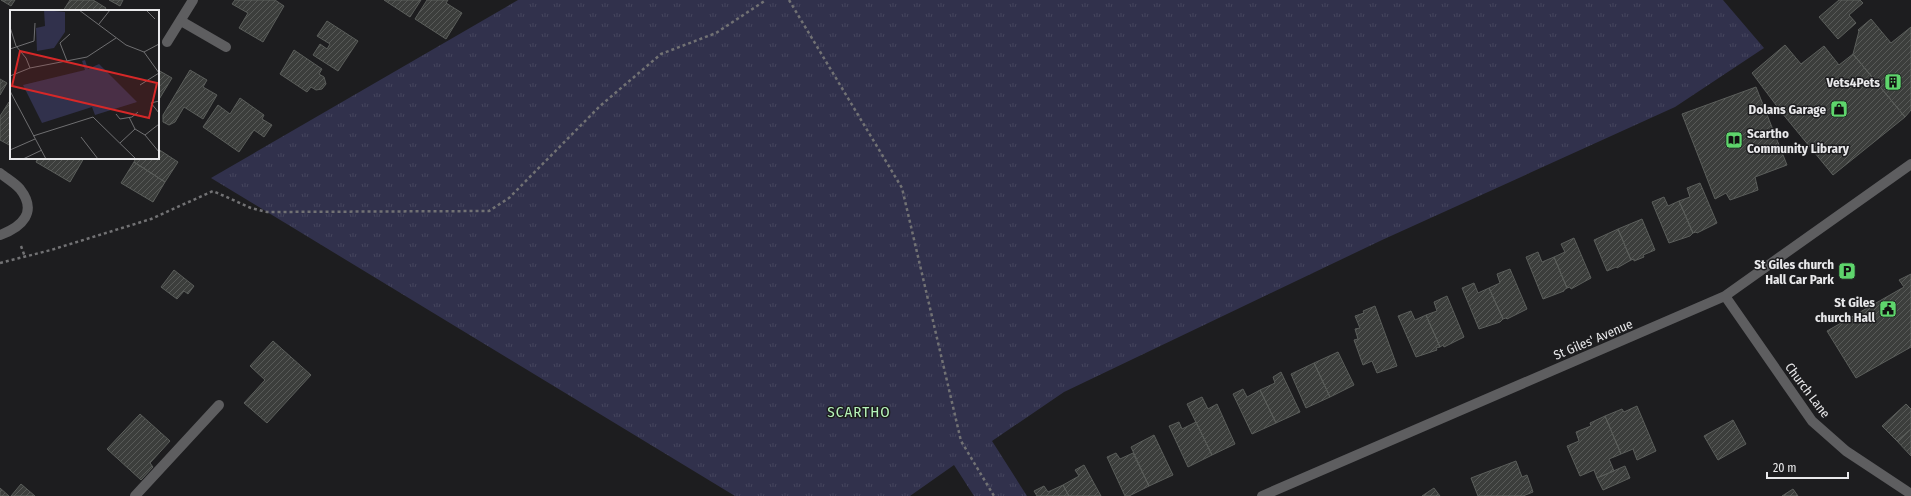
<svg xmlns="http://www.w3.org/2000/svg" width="1911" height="496" font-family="'Fira Sans Condensed',sans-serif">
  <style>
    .park { fill: url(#park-tufts) }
    .building { fill: url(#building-hatch); stroke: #5b5e5b }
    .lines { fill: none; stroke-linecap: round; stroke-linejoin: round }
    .path { stroke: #727274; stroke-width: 2.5; stroke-dasharray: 3 3; stroke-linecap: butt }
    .lane { stroke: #5e5e60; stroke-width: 10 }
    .street { stroke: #5e5e60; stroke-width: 10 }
    .labels { text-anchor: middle; stroke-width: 3; stroke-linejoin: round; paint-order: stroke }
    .poi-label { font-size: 13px; font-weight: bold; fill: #e9e9eb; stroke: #1d1d1f; text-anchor: end }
    .street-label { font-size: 13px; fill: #e9e9eb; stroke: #1d1d1f }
    .quarter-label { font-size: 15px; letter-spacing: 1px; fill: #b6f4b9; stroke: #1d1d1f }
    .inset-road { fill: none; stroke: #6f6f71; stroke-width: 1 }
    .view { fill: #d62828; fill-opacity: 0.15; stroke: #d62828; stroke-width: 2 }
    .inset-edge { fill: none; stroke: #e9e9eb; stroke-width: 2 }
  </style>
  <defs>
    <pattern id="park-tufts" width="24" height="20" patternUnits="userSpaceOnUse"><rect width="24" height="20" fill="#31314c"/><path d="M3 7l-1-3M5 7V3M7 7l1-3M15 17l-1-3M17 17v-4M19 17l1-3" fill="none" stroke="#45455d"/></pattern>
    <pattern id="building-hatch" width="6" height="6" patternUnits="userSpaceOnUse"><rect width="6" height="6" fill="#3c3e3c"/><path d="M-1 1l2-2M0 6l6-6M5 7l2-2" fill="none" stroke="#585a58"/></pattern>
  </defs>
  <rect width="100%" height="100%" fill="#1d1d1f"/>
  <!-- park -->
  <path class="park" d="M518,0H1723L1764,48L1675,107L1382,240L1064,392L992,441L1027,496H974L954,465L910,496H735L211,178Z"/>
  <!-- building -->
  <path class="building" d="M1,0H15L11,6Z
    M70,0H93L106,8L104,11H63Z
    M109,0H123L120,6Z
    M235,0H275L284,6L263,42L239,28L248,13L232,4Z
    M384,0H421L410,17Z
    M427,0H448L446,3L462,13L446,39L415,19Z
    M1839,0H1860L1863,3L1849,15L1856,23L1838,39L1819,17Z
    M1871,19L1891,43L1911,27V110L1905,117L1853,54L1859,31L1858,30Z
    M327,21L358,41L338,71L313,55L320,44L327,49L330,44L317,36Z
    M1785,45L1801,64L1824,46L1839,65L1853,54L1905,117L1833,175L1782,113L1752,73Z
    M294,50L322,69L319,74L324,77L326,84L322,89L316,90L311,87L307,92L280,74Z
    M158,70L172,78L158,101Z
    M190,70L207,80L203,87L217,95L203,119L184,107L175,122L169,125L163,122V115Z
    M0,79L7,83L0,95Z
    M1756,87L1787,165L1755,177L1758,190L1730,200L1726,193L1715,199L1682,114Z
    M240,98L264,115L262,119L272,125L264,137L254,130L239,152L203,127L218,105L230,114Z
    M9,102L11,103V146L0,140V116Z
    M158,149L178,162L165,182L134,162L136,158H158Z
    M38,158H84L70,182L36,162Z
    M134,162L165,182L153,202L121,183Z
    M1700,183L1717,223L1697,233L1696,232L1693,233L1679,201L1690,197L1687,188Z
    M1664,197L1668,206L1679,201L1693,233L1690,236L1669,243L1652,202Z
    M1642,219L1655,250L1643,255L1644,257L1634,261V259L1631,260L1618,229Z
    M1618,229L1631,260L1617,268L1616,267L1607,271L1594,240Z
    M1574,238L1591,278L1571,289L1570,287L1567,288L1554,257L1565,252L1561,244Z
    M1538,252L1542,262L1554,257L1567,288L1564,290V291L1543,299L1526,257Z
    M1510,269L1527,309L1507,319L1506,318L1503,319L1489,288L1500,283L1497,274Z
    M174,270L194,286L188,294L184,291L177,299L161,287Z
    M1911,274V347L1856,378L1827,331L1904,287L1899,280Z
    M1474,283L1478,293L1489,288L1503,319L1500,322L1479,329L1462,288Z
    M1447,296L1464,337L1444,347L1443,345L1440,347L1426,315L1437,311L1434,302Z
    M1375,306L1397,366L1377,373L1372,361L1363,365L1354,340L1358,339L1355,329L1360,328L1355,316L1364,313L1363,311Z
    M1411,311L1415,320L1426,315L1440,347L1436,348L1437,350L1416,357L1398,316Z
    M273,341L311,375L267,423L244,403L265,380L250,366Z
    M1338,352L1354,385L1330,397L1314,363Z
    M1314,363L1330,397L1306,408L1291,374Z
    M1281,372L1300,412L1276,423L1260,390L1275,383L1273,377Z
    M1243,389L1247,397L1260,390L1276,423L1252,434L1233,394Z
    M1202,397L1208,409L1217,404L1235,444L1212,455L1187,404Z
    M1906,404L1911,409V429L1897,441L1882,426Z
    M1637,406L1656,451L1637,460L1633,449L1621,454L1605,416L1622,409L1624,412Z
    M140,414L170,441L150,463L153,467L141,480L107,449Z
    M1605,416L1621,454L1609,459L1614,471L1597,478L1594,470L1580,476L1567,446L1579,441L1576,432L1591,426L1590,423Z
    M1733,420L1746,444L1718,460L1704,436Z
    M1179,422L1182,429L1196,422L1212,455L1188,467L1169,426Z
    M1911,429V456L1897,441Z
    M1154,435L1173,475L1149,486L1131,447Z
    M1116,453L1120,459L1133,453L1149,486L1129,496H1125L1107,457Z
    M1516,461L1522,477L1527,475L1533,492L1523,496H1478L1471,478Z
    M1084,465L1101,496H1069L1063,485L1079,476L1075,470Z
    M1625,466L1630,478L1603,490L1597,478Z
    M21,484L35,496H11Z
    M1063,485L1069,496H1037L1034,491L1044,486L1048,492Z
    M0,488L9,496H0Z
    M1434,488L1440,496H1422Z
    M1793,489L1798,496H1782Z"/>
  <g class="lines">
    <!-- path -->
    <path class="path" d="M789,0L902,188L961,441L994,496
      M21,246L25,257
      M0,263L51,250L151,219L213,191L251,208L267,212L489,211L509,198L600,106L661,54L716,33L766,0"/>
    <!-- lane -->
    <path class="lane" d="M135,496L219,405"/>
    <!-- street -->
    <path class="street" d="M181,21L226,47
      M167,42L193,0
      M0,173C6,178 15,183 20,189C38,212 22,227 0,235
      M1725,296L1812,421L1846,451L1911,494
      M1262,496L1725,296L1911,164"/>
  </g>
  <!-- icons -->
  <defs>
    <symbol id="building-square" viewBox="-11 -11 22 22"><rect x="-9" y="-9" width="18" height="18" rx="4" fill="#5ed56c" stroke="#1d1d1f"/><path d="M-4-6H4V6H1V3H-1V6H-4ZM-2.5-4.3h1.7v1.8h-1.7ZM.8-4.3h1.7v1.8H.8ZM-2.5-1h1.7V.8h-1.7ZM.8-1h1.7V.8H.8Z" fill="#111"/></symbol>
    <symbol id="shop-square" viewBox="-11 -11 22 22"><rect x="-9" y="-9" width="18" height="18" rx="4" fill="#5ed56c" stroke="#1d1d1f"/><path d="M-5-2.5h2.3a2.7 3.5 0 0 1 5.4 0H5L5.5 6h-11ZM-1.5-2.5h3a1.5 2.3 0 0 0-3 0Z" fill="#111"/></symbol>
    <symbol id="library-square" viewBox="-11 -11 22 22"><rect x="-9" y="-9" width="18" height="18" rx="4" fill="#5ed56c" stroke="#1d1d1f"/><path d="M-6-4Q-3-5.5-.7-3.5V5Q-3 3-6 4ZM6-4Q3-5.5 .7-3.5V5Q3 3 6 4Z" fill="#111"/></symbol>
    <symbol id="parking-square" viewBox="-11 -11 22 22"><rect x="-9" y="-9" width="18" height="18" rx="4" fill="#5ed56c" stroke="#1d1d1f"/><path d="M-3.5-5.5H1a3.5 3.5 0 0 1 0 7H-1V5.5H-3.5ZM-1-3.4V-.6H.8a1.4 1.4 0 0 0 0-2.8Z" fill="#111"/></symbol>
    <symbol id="civic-square" viewBox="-11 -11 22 22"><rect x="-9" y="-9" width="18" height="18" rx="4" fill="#5ed56c" stroke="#1d1d1f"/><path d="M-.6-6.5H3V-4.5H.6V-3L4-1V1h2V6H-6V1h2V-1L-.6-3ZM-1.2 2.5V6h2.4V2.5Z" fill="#111"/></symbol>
  </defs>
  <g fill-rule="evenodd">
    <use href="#building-square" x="1883" y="72" width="20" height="20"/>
    <use href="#shop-square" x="1829" y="99" width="20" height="20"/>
    <use href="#library-square" x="1724" y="130" width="20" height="20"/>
    <use href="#parking-square" x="1837" y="261" width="20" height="20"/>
    <use href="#civic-square" x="1878" y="299" width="20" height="20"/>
  </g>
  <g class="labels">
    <!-- poi labels -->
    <g class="poi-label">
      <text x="1880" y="87">Vets4Pets</text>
      <text x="1826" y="114">Dolans Garage</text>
      <text x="1747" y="138" text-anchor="start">Scartho<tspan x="1747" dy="15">Community Library</tspan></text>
      <text x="1834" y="269">St Giles church<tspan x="1834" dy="15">Hall Car Park</tspan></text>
      <text x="1875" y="307">St Giles<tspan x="1875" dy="15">church Hall</tspan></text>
    </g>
    <!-- street labels -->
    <g class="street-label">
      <text transform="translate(1593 339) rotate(-23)" y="5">St Giles' Avenue</text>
      <text transform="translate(1808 390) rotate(53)" y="5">Church Lane</text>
    </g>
    <!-- quarter labels -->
    <g class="quarter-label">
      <text x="859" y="417">SCARTHO</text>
    </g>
  </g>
  <!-- overview -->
  <g transform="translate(10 10)">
    <rect width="149" height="149" fill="#1d1d1f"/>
    <path d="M34,0L55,2V22L44,38L27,41L26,18L35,16Z" fill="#31314c"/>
    <path d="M75,50L78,59L89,54L127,92L85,105L82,97L32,113L13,75L75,60L72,51Z" fill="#31314c"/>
    <path class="inset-road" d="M69,0L116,35L134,42L149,34M136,0L145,9M89,14L100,0M0,17L6,36L16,48L20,58M0,39L24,31L25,13M134,42L149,63M57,51L50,33L60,24M0,66L20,58L77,47L106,28M130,75L149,63M0,81L36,149M149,91L141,93L149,103M106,104L110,109L122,107L128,102M119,107L125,119L135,125L149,142M135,125L149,114M23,126L83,107L126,149M71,127L88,149M110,133L125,119M0,140L25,129M13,149L32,140"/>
    <path class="view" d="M10,41L147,73L139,108L2,76Z"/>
    <rect width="149" height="149" class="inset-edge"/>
  </g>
  <!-- scale -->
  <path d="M1767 472v6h81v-6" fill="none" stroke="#e9e9eb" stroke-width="2"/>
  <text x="1773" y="472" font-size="12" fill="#e9e9eb" stroke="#1d1d1f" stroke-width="3" paint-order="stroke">20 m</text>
</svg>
